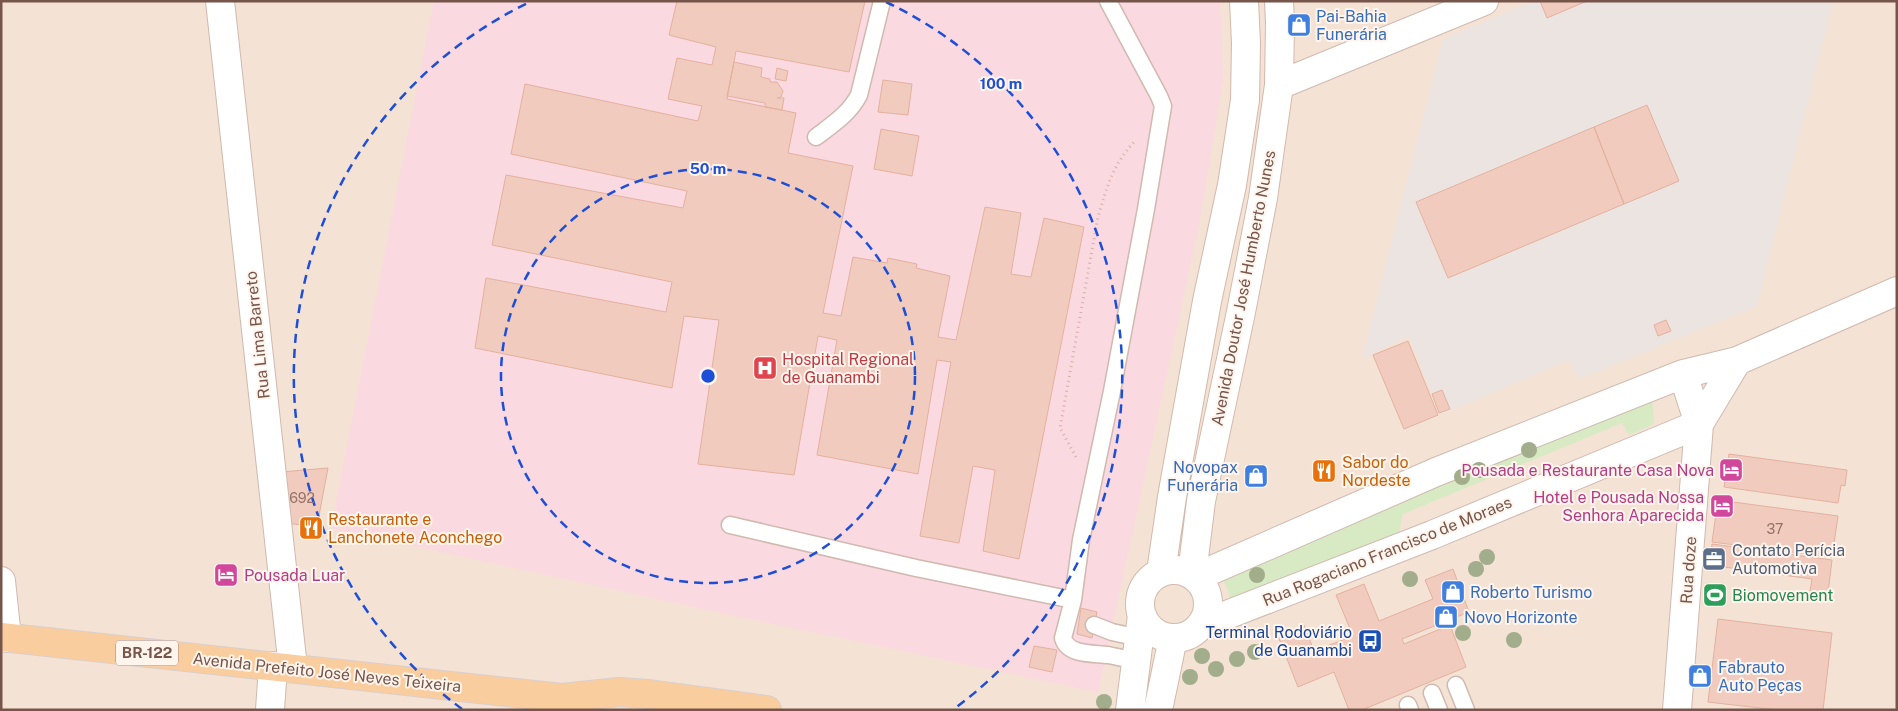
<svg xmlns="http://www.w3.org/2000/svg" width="1898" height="711" font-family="'Public Sans',sans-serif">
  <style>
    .residential { fill: #f4e2d5 }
    .industrial { fill: #ece4e0 }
    .medical { fill: #fad9e1 }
    .green { fill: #d8eac4 }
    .building { fill: #f1ccbe; stroke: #e4b09e }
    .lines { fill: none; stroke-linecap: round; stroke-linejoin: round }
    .lane-casing { stroke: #d0b9af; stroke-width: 19 }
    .street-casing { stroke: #d0b9af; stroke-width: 30 }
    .secondary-casing { stroke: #d3b9ac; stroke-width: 30 }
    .primary-casing { stroke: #d9cfcd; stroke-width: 30 }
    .path { stroke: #d7afa1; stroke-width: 3; stroke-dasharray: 1 4; stroke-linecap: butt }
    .lane { stroke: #fff; stroke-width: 16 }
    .street { stroke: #fff; stroke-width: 28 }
    .secondary { stroke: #fff; stroke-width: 28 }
    .primary { stroke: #facd9f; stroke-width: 28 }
    .tree { fill: #a1ad8b }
    .ring { fill: none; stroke: #1d4ed8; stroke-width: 2.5; stroke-dasharray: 9 6 }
    .labels { text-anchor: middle; stroke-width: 4; stroke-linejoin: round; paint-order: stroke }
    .number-label { font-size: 14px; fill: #957368 }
    .shield { fill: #fff5ed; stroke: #9f857c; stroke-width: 1 }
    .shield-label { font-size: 15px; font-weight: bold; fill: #76554b }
    .shop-label { font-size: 16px; fill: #366cbe; stroke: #fff5ed; text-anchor: start }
    .street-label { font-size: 16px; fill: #76554b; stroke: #fff5ed }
    .health-label { font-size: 16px; fill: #be3a42; stroke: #fff5ed; text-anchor: start }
    .food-label { font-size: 16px; fill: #c56008; stroke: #fff5ed; text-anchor: start }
    .hotel-label { font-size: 16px; fill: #b23c85; stroke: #fff5ed; text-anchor: end }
    .service-label { font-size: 16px; fill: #4e5e75; stroke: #fff5ed; text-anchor: start }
    .leisure-label { font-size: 16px; fill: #27864d; stroke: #fff5ed; text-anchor: start }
    .transit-label { font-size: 16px; fill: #164399; stroke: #fff5ed; text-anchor: end }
    .centre { fill: #1d4ed8; stroke: #fff5ed; stroke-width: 2.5 }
    .ring-label { font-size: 15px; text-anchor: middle; font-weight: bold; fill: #1d4ed8; stroke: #fff5ed; stroke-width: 4; stroke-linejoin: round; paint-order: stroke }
  </style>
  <rect width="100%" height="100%" fill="#fcf1e6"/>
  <!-- residential -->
  <path class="residential" d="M1,1H1897V710H1Z"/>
  <!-- industrial -->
  <path class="industrial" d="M1534,1H1833L1757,306L1579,379L1569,360L1440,415L1409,336L1362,359L1443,39Z"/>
  <!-- medical -->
  <path class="medical" d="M434,1H1220L1223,79L1199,225L1098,692L726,614L331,528Z"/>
  <!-- green -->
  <path class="green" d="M1652,392L1654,424L1629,435L1622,423L1403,514L1398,538L1234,606L1219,569Z"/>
  <!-- building -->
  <path class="building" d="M677,1H865L849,72L736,51L727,99L796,113L788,153L853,166L823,313L841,316L853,257L887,263L888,258L917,264L916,268L950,276L938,337L956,340L985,207L1021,213L1011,274L1031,277L1044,218L1084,227L1019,559L983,551L995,470L973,466L959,543L920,536L951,362L937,360L918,474L817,455L837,340L818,336L794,475L698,464L719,320L684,316L672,388L475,348L486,278L666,312L672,282L492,245L506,175L683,208L687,191L511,154L525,84L698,121L702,106L668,99L677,58L712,65L716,47L669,35Z
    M1540,1H1587L1547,18Z
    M734,62L762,68L761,77L770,79V82H777L783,91L781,97L777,98H784L782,110L765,107V103L727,96Z
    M777,68L788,71L786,81L775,79Z
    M883,80L912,84L908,115L878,112Z
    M1647,105L1679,181L1624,204L1594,127Z
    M1594,127L1624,204L1448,278L1416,202Z
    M881,129L919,136L912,176L874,169Z
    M1666,320L1671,331L1658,336L1654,325Z
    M1408,341L1438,415L1404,429L1373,355Z
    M1442,390L1450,409L1439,413L1432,394Z
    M1729,454L1847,470L1845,486L1841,485L1838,503L1724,487Z
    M328,468L317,526L282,523L281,472Z
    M1718,500L1838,516L1832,557L1712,542Z
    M1712,544L1832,560L1828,593L1810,591L1812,579L1709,565Z
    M1453,569L1469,612L1402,639L1404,644L1450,625L1466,667L1362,710H1349L1334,672L1298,687L1278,636L1304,625L1314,651L1353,636L1336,595L1364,584L1379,621L1433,599L1425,580Z
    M1081,608L1097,612L1092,638L1077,634Z
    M1718,619L1832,633L1823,710H1777L1708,702Z
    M1034,646L1057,650L1052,672L1029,667Z"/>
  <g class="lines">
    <defs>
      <path id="lane" d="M1108,1L1159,96L1163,106L1146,209L1112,391L1081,540L1073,600L1063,638C1068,656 1094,653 1108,655C1118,657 1127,659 1136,661
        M816,137C833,124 849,114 859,95L882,1
        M730,525L916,568L1073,600
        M1094,625L1112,632L1139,638
        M1456,685L1466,710
        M1432,693L1439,710
        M1408,705L1410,710"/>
      <path id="street" d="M220,1L293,668
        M1279,85L1484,1
        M1196,577L1436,472L1683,374L1737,361L1897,291
        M1,581L7,638
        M1201,625L1432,535L1699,424L1737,361
        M270,710L273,666
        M1677,710L1699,424L1683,374"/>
      <path id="secondary" d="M1140 604a34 34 0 1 1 68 0a34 34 0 1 1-68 0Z
        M1161,572L1172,497L1207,301L1232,185L1245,100L1246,43L1244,1
        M1192,574L1201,501L1241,312L1263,198L1279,85L1280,23L1279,1
        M1130,710L1142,615
        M1158,710L1173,638"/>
      <path id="primary" d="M1,637L562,698L619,692L649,694L767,710"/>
    </defs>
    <!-- lane casing -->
    <use href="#lane" class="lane-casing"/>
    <!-- street casing -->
    <use href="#street" class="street-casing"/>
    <!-- secondary casing -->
    <use href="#secondary" class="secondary-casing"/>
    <!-- primary casing -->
    <use href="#primary" class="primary-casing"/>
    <!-- path -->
    <path class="path" d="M1076,457L1060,428L1098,217C1107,187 1112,166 1134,142"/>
    <!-- lane -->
    <use href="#lane" class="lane"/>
    <!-- street -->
    <use href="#street" class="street"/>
    <!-- secondary -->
    <use href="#secondary" class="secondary"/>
    <!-- primary -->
    <use href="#primary" class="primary"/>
  </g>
  <!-- trees -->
  <g class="tree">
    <circle cx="1529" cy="450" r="8"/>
    <circle cx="1479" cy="470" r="8"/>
    <circle cx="1462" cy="477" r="8"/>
    <circle cx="1487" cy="557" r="8"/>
    <circle cx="1476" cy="569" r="8"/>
    <circle cx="1257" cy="575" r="8"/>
    <circle cx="1410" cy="579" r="8"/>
    <circle cx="1463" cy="633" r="8"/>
    <circle cx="1514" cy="640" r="8"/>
    <circle cx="1255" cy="652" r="8"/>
    <circle cx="1202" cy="656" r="8"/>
    <circle cx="1237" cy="659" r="8"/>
    <circle cx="1216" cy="669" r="8"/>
    <circle cx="1190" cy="677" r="8"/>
    <circle cx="1104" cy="702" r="8"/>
  </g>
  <!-- distance rings -->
  <g class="ring">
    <circle cx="708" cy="376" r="207"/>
    <path d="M462 709A414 414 0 0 1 530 2M886 2A414 414 0 0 1 954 709"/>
  </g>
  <!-- icons -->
  <defs>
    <symbol id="shop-square" viewBox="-11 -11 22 22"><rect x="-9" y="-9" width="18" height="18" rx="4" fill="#3f7fe0" stroke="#fff5ed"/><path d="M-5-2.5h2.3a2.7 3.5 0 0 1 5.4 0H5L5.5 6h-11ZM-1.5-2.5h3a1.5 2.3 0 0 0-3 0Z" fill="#fff"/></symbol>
    <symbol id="hospital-square" viewBox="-11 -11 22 22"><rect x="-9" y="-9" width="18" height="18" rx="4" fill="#e0444e" stroke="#fff5ed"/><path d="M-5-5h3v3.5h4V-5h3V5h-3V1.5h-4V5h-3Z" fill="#fff"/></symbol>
    <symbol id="hotel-square" viewBox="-11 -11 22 22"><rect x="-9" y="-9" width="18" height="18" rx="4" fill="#d1479c" stroke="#fff5ed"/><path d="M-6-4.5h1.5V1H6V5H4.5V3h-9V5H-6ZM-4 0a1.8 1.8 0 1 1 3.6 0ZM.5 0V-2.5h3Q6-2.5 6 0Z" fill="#fff"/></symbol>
    <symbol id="restaurant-square" viewBox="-11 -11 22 22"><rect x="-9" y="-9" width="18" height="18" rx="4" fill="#e8710a" stroke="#fff5ed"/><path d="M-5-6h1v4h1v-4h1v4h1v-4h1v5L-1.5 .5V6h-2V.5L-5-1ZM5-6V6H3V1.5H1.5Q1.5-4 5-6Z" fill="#fff"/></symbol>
    <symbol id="office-square" viewBox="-11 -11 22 22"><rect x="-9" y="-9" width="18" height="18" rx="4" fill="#5c6f8a" stroke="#fff5ed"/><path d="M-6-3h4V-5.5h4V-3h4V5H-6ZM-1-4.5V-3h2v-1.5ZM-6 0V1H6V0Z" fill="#fff"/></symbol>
    <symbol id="stadium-square" viewBox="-11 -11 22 22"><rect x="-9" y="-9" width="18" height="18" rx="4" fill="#2e9e5b" stroke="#fff5ed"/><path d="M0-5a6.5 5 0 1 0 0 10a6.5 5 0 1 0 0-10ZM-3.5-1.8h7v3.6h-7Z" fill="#fff"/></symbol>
    <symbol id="bus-square" viewBox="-11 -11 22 22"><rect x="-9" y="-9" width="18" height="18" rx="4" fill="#1a4fb4" stroke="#fff5ed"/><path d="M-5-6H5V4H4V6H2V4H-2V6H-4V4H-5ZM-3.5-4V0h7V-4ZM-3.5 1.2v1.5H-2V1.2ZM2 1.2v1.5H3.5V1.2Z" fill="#fff"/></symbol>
  </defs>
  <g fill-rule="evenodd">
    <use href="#shop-square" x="1285" y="11" width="28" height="28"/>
    <use href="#hospital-square" x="751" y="354" width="28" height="28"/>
    <use href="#hotel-square" x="1717" y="456" width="28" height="28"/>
    <use href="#restaurant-square" x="1310" y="457" width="28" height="28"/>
    <use href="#shop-square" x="1242" y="462" width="28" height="28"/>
    <use href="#hotel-square" x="1708" y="492" width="28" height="28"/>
    <use href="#restaurant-square" x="297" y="514" width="28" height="28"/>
    <use href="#office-square" x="1700" y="545" width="28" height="28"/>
    <use href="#hotel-square" x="212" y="561" width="28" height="28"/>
    <use href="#shop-square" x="1439" y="578" width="28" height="28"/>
    <use href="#stadium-square" x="1701" y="581" width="28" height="28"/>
    <use href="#shop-square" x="1432" y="603" width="28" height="28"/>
    <use href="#bus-square" x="1356" y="627" width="28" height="28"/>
    <use href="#shop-square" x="1686" y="662" width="28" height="28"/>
  </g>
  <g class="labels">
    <!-- number labels -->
    <g class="number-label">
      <text x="302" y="503">692</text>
      <text x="1775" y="534">37</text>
    </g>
    <!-- shield labels -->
    <rect class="shield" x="116" y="640.5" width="62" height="25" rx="4"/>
    <g class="shield-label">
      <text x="147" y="658">BR-122</text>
    </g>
    <!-- shop labels -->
    <g class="shop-label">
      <text x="1316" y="22">Pai-Bahia<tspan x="1316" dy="18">Funerária</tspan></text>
      <text x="1238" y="473" text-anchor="end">Novopax<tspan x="1238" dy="18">Funerária</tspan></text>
      <text x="1470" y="598">Roberto Turismo</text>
      <text x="1464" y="623">Novo Horizonte</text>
      <text x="1718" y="673">Fabrauto<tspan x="1718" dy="18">Auto Peças</tspan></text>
    </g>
    <!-- street labels -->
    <g class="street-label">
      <text transform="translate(1243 288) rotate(-79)" y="6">Avenida Doutor José Humberto Nunes</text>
      <text transform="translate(257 335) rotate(-96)" y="6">Rua Lima Barreto</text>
      <text transform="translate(1387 551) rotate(-22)" y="6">Rua Rogaciano Francisco de Moraes</text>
      <text transform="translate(1688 570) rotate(-86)" y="6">Rua doze</text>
      <text transform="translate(327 672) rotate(6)" y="6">Avenida Prefeito José Neves Teixeira</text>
    </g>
    <!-- health labels -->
    <g class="health-label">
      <text x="782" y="365">Hospital Regional<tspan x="782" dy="18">de Guanambi</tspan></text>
    </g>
    <!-- food labels -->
    <g class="food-label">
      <text x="1342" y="468">Sabor do<tspan x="1342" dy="18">Nordeste</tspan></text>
      <text x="328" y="525">Restaurante e<tspan x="328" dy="18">Lanchonete Aconchego</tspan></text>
    </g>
    <!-- hotel labels -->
    <g class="hotel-label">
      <text x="1714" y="476">Pousada e Restaurante Casa Nova</text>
      <text x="1704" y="503">Hotel e Pousada Nossa<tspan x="1704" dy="18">Senhora Aparecida</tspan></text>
      <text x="244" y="581" text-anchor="start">Pousada Luar</text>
    </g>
    <!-- service labels -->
    <g class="service-label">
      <text x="1732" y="556">Contato Perícia<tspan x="1732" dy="18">Automotiva</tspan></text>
    </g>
    <!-- leisure labels -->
    <g class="leisure-label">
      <text x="1732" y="601">Biomovement</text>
    </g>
    <!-- transit labels -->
    <g class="transit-label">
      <text x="1352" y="638">Terminal Rodoviário<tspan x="1352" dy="18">de Guanambi</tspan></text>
    </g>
  </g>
  <circle cx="708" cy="376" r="8" class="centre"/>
  <g class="ring-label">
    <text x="1001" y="89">100 m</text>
    <text x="708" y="174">50 m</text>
  </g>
  <!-- border -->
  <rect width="1898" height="711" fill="none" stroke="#76554b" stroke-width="5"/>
</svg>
